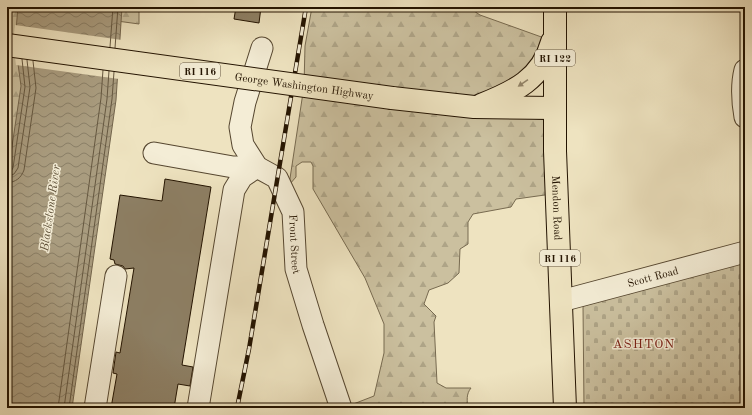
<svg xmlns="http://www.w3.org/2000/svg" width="752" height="415" font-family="'Old Standard TT',serif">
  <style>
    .forest { fill: url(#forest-firs); stroke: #776a50 }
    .cemetery { fill: url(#cemetery-stones); stroke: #776a50 }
    .water { fill: url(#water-waves); stroke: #73654c }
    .pier { fill: #eee3c0 }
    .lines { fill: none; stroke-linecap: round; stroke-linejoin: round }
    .shore { stroke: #665840; stroke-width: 1 }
    .building { fill: #8d7f64; stroke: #231300 }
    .minor-casing { stroke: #564730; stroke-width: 23 }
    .major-casing { stroke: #231300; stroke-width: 24 }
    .minor { stroke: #f4edd6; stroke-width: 21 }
    .major { stroke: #eee3c0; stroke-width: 22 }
    .rail-casing { stroke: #231300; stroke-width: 4.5 }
    .rail { stroke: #f4edd6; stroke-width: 3; stroke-dasharray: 9; stroke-linecap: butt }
    .major-bridge-casing { stroke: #231300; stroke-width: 24; stroke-linecap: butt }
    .major-bridge { stroke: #eee3c0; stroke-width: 22 }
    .oneway { fill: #93856a }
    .labels { text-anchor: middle; stroke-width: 3; stroke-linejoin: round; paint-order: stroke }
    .shield { fill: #f4edd6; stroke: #625440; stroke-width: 1 }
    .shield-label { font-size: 10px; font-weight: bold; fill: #231300 }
    .street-label { font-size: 11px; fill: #231300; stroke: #f4edd6 }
    .water-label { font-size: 12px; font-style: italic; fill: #5f5139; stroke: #f4edd6 }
    .quarter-label { font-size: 13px; letter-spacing: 1px; fill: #7a1f14; stroke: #f4edd6 }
  </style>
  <defs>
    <pattern id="forest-firs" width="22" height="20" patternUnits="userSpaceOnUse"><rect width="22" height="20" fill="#cbc09f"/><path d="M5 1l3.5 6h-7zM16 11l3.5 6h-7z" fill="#aea487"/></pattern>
    <pattern id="cemetery-stones" width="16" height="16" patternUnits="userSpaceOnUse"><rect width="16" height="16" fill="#cbc09f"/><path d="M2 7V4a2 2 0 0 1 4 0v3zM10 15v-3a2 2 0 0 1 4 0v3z" fill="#aea487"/></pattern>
    <pattern id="water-waves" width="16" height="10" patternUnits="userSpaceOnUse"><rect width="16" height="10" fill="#a99c7f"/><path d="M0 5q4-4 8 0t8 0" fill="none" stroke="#897e66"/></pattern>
  </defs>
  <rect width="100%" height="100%" fill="#eee3c0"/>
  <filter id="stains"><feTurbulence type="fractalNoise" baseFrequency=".005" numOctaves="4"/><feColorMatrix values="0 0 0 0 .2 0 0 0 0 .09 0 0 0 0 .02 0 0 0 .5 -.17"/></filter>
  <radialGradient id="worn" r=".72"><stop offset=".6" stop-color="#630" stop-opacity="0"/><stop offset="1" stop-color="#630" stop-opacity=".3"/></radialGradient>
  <!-- forest -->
  <path class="forest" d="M7,7H28V41L7,231Z
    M114,7H139V24L117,21Z
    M312,7H468L480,15L547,39L507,115L554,121L552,194L516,199L511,207L473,214L468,222V244L460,249L459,273L448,283L429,290L424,304L436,316L434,322L437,383L446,388H471C466,394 467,401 468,408H343L374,396L384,353V324L365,278L313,189V166L311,162H302L296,166V177L289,185L304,86L305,46Z"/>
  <!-- cemetery -->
  <path class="cemetery" d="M741,261L745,277V408H584L583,306Z"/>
  <!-- water -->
  <path class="water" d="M18,7H122L116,100L72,408H7V180L21,86L15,42Z"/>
  <!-- pier -->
  <path class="pier" d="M15,25L122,40L119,79L16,65L13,42Z"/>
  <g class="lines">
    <!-- shore -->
    <path class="shore" d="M110,47L113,7
      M115,48L118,7
      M7,171H11L13,168L25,87L22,59
      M7,177L14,174L18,168L30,87L27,60
      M7,183C16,182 21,178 24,170L36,88L33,61
      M58,408L101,98L103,70
      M64,408L107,99L109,71
      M69,408L112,99L114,72"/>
  </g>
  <!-- building -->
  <path class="building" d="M236,7H261L259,23L234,19Z
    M165,179L211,187L182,365L193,367L190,386L178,384L174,408H111L117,374L113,373L116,352L120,353L134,268L125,269L123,266L115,264L114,260L110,259L120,195L162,201Z"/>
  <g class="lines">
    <defs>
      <g id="minor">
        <path id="s1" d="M262,48L245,102L240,127L243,145L257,167L277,178L293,212L296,269L313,325L341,408"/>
        <path d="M745,70C741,86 742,100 745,117"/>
        <path d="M154,153L233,167H257"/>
        <path id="s2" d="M561,301L745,252"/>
        <path d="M95,408L116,276"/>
        <path d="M198,408L234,190L242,177L257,167"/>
      </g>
      <g id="major">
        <path id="s3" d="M555,7V151L565,408"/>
        <path d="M392,98L474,107L555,108"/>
        <path d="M481,105C514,92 542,79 552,42"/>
      </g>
    </defs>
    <!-- minor casing -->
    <use href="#minor" class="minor-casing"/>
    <!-- major casing -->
    <use href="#major" class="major-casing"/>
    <!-- minor -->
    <use href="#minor" class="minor"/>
    <!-- major -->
    <use href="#major" class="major"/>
    <defs>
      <path id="rail" d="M237,408L249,349L306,7"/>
    </defs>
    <!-- rail casing -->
    <use href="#rail" class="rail-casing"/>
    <!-- rail -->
    <use href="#rail" class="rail"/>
    <defs>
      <g id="major-bridge">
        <path id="s4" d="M7,45L392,98"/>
      </g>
    </defs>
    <!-- major-bridge casing -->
    <use href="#major-bridge" class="major-bridge-casing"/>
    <!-- major-bridge -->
    <use href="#major-bridge" class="major-bridge"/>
  </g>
  <!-- one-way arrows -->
  <defs><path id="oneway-solid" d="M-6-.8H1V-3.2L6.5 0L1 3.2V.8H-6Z"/></defs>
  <use class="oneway" href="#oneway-solid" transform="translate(523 83) rotate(146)"/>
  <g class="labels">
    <!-- shield labels -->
    <g class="shield">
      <rect x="535" y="50" width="40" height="16" rx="3"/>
      <rect x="180" y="63" width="40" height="16" rx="3"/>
      <rect x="540" y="250" width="40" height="16" rx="3"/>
    </g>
    <g class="shield-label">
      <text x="555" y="62">RI 122</text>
      <text x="200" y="75">RI 116</text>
      <text x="560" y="262">RI 116</text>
    </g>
    <!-- street labels -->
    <g class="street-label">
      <text dy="4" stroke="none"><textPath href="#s4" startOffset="300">George Washington Highway</textPath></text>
      <text dy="4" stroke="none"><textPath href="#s3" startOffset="201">Mendon Road</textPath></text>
      <text dy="4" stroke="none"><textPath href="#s1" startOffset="219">Front Street</textPath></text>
      <text dy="4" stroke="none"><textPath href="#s2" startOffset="95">Scott Road</textPath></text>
    </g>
    <!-- water labels -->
    <g class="water-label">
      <text transform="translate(50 208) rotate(-82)" y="4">Blackstone River</text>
    </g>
    <!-- quarter labels -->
    <g class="quarter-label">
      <text x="644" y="348">ASHTON</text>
    </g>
  </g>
  <!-- margin -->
  <rect width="752" height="415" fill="none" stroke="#eee3c0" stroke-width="24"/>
  <rect x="8" y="8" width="736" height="399" fill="none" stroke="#231300" stroke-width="2"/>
  <rect x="12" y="12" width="728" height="391" fill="none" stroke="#231300"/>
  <rect width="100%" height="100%" filter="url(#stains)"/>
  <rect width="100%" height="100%" fill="url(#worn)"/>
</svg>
